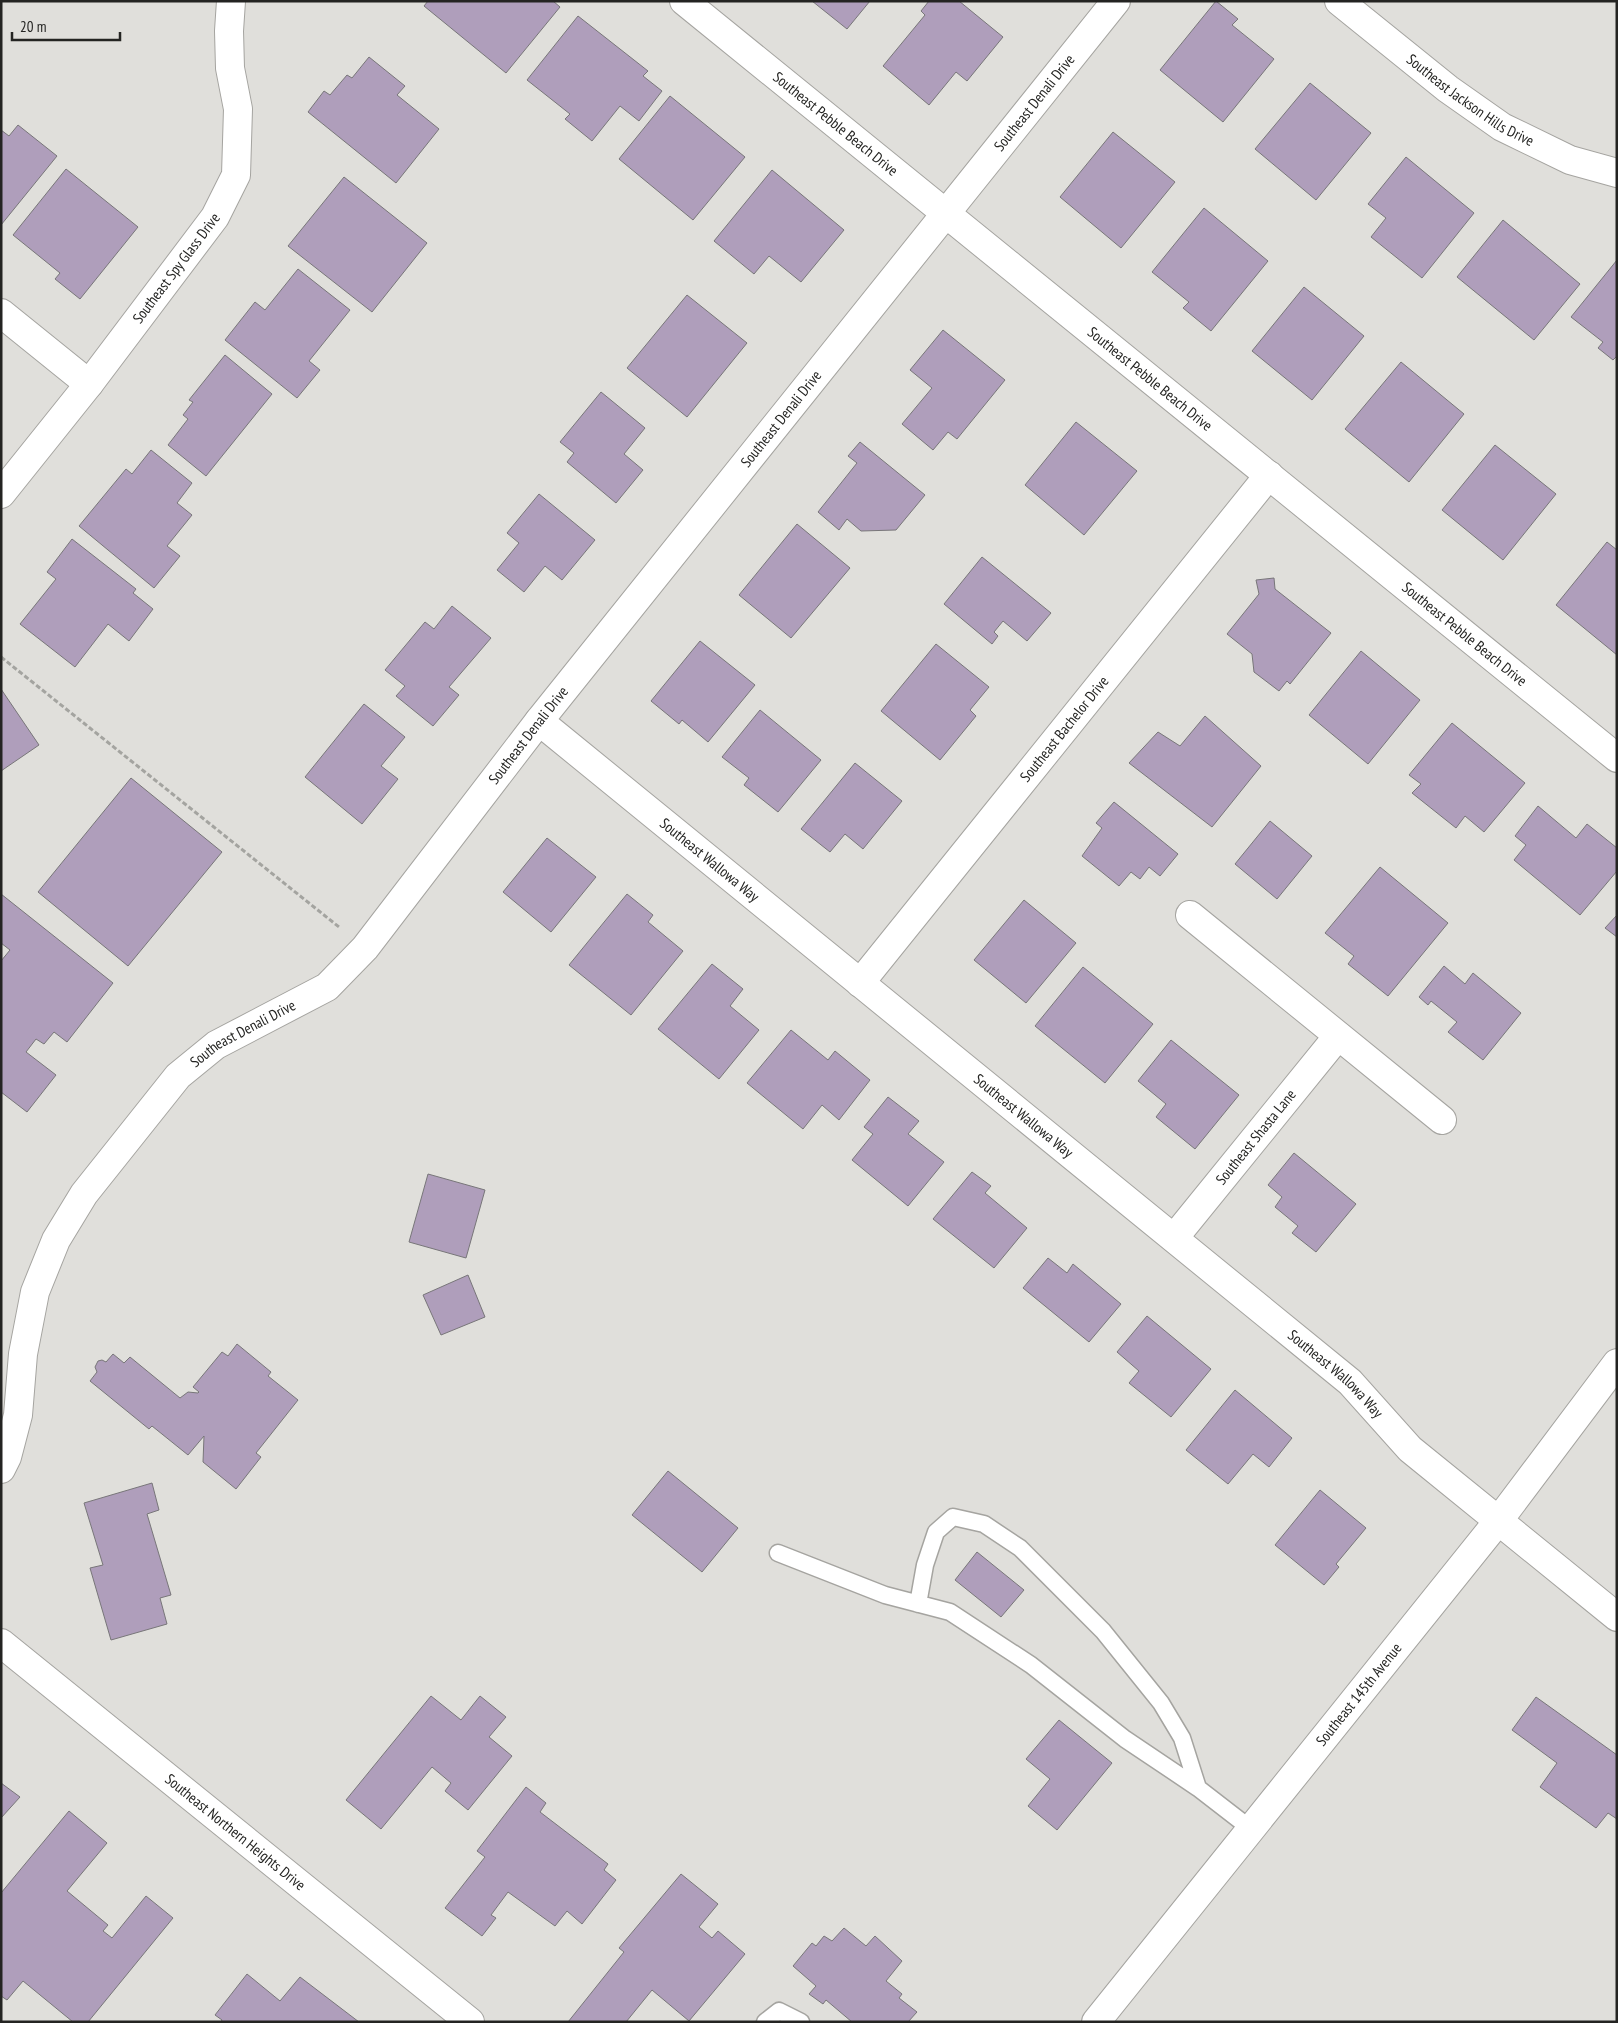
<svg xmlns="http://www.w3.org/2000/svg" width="1618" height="2023" font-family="'PT Sans Narrow',sans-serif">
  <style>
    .building { fill: #af9ebb; stroke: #787679 }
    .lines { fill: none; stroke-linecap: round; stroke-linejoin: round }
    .service-casing { stroke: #a5a4a0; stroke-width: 19 }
    .minor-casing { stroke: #a5a4a0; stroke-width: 30 }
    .tertiary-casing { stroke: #a5a4a0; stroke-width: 30 }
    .path { stroke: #a4a4a0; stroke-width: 3; stroke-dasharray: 5 2.5; stroke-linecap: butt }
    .service { stroke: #fff; stroke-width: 16 }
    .minor { stroke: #fff; stroke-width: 28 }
    .tertiary { stroke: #fff; stroke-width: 28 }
    .labels { text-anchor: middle; stroke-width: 4.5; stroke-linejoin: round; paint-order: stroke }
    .street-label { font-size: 15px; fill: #242422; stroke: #e0dfdb }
  </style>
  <rect width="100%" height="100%" fill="#e0dfdb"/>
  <!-- building -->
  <path class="building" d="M428,1H553L560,7L506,73L424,6Z
    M812,1H870L847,29Z
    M929,1H959L1003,37L967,81L956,72L929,105L883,66L925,15L921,11Z
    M1216,1L1238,19L1232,25L1274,59L1223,122L1160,70Z
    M578,16L648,71L643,76L662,91L639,121L620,106L592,141L565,119L570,114L527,80Z
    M369,57L405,86L397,95L439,129L396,183L308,112L324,91L330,95L347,75L352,78Z
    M1310,83L1371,133L1316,200L1255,149Z
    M670,96L745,157L693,220L619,159Z
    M18,125L57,156L1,225V130L9,136Z
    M1113,132L1175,182L1121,248L1060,197Z
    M1406,157L1474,213L1422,278L1371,237L1386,218L1368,204Z
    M66,169L138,227L80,299L55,279L60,273L13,235Z
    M772,170L844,230L801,282L769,256L754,274L714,241Z
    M344,177L427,243L372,312L288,246Z
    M1204,208L1268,261L1211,331L1183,308L1189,302L1152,272Z
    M1503,220L1580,284L1534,340L1457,277Z
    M1617,260V356L1613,360L1598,348L1603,342L1571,317Z
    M298,269L350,310L309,361L320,370L297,398L225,340L255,302L265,310Z
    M1304,287L1364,336L1312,400L1252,351Z
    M687,295L747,343L687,417L627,368Z
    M943,330L1005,380L957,439L948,432L933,450L902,424L932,388L910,370Z
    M225,355L272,394L206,476L168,445L188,419L183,415L193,402L189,400Z
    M1401,362L1464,414L1409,482L1345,429Z
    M601,392L645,428L624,454L643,470L616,503L567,462L574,453L560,442Z
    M1076,422L1137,471L1084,535L1025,485Z
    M860,442L925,495L896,530L861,531L847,519L839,530L818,512L857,463L848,456Z
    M1495,445L1556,494L1503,560L1442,510Z
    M151,450L192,483L177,503L192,515L167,546L180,556L154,588L79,526L126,469L132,474Z
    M539,494L595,540L562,580L545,566L524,592L497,570L519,543L507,533Z
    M797,524L850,568L791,638L739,595Z
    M72,539L136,589L133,593L153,609L129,641L108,624L75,667L20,624L56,579L47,572Z
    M1607,542L1617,550V655L1556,605Z
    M982,557L1051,613L1027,641L1003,621L994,632L998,636L992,644L944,604Z
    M1274,578L1275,589L1331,633L1290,684L1287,681L1279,691L1254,672L1252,654L1227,634L1259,594L1256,580Z
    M452,606L491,638L449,687L459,695L433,726L396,696L405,686L385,670L425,622L434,629Z
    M700,641L755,685L708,742L682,720L679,724L651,701Z
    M936,644L989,687L970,710L976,716L940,760L881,711Z
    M1361,651L1420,700L1368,764L1309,715Z
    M1,689L39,745L1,771Z
    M364,704L405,737L381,766L398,779L362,824L305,777Z
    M760,710L821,760L778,812L744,785L749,778L722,757Z
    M1205,716L1261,766L1212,827L1129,763L1158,732L1180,746Z
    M1452,723L1525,783L1484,832L1465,816L1456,828L1412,793L1421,784L1409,775Z
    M855,763L902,801L863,849L845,834L830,852L801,829Z
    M131,778L222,852L128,966L38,892Z
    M1114,802L1178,854L1160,876L1149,867L1140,879L1131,872L1119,886L1082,856L1102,828L1096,823Z
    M1538,806L1576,838L1587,824L1617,848V871L1580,915L1514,860L1526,845L1515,836Z
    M1270,821L1312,856L1277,899L1235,864Z
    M547,838L596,877L551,932L503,892Z
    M1380,867L1448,923L1388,996L1348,964L1354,956L1325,933Z
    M1,894L113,983L67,1042L54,1032L44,1044L36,1039L26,1052L56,1075L27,1112L1,1092V961L10,950L1,943Z
    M627,894L653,915L648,922L683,951L631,1015L569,965Z
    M1024,900L1076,943L1026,1003L974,960Z
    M1617,915V937L1605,928Z
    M712,964L743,989L730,1006L759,1030L719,1079L658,1029Z
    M1444,966L1465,984L1473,973L1521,1013L1483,1060L1448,1032L1457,1022L1431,1001L1428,1005L1419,997Z
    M1083,967L1153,1024L1105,1083L1035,1026Z
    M791,1030L828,1060L835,1051L870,1080L839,1120L822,1105L803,1129L747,1083Z
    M1171,1040L1239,1095L1195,1149L1156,1117L1166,1104L1138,1081Z
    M888,1097L919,1121L908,1134L944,1162L908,1206L852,1160L873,1134L864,1127Z
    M1294,1153L1356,1204L1316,1252L1292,1233L1298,1226L1275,1207L1282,1197L1268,1185Z
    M972,1172L991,1186L985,1193L1027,1228L994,1268L933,1219Z
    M428,1174L485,1190L466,1258L409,1242Z
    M1048,1258L1067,1273L1073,1264L1121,1304L1089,1342L1023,1288Z
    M468,1275L485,1317L441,1335L423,1295Z
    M1147,1316L1211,1369L1171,1417L1129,1383L1139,1371L1117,1352Z
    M237,1344L271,1372L268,1376L298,1400L256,1453L261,1457L236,1489L203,1462L204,1436L188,1455L152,1426L149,1429L90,1381L97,1372L95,1367L98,1361L102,1360L106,1362L113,1354L124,1363L130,1357L180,1398L188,1392L198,1393L199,1392L193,1387L222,1352L228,1356Z
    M1235,1390L1292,1438L1269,1467L1253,1454L1228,1484L1186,1450Z
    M668,1471L738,1528L702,1572L632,1515Z
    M152,1483L159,1510L147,1514L171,1595L160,1598L167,1624L111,1640L90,1568L103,1565L84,1503Z
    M1320,1490L1366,1528L1336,1564L1339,1567L1324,1585L1275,1545Z
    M977,1552L1024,1590L1001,1617L955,1580Z
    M431,1696L461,1720L480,1696L506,1717L489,1737L512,1756L468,1810L445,1791L451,1783L432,1767L381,1829L346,1800Z
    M1536,1697L1617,1755V1819L1608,1813L1596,1828L1540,1787L1557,1763L1512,1730Z
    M1059,1720L1112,1763L1057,1830L1028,1806L1050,1779L1026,1759Z
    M1,1783L20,1797L1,1818Z
    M526,1787L546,1803L540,1812L608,1864L604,1870L616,1880L582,1924L567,1911L555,1926L508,1892L491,1915L496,1918L482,1936L445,1908L485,1857L477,1851Z
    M69,1811L107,1843L67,1891L108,1925L103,1931L112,1938L146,1896L173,1918L88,2022H73L23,1981L7,2000L1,1996V1893Z
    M681,1874L718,1904L699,1927L712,1938L718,1931L745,1954L689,2021L652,1990L626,2022H568L624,1952L619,1948Z
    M844,1928L866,1946L875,1936L902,1961L886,1981L902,1994L899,1998L917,2012L908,2022H852L826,2000L823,2004L809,1994L816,1986L793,1966L812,1943L816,1946L824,1936L832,1941Z
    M247,1974L280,2001L300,1977L359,2022H221L222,2020L215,2015Z"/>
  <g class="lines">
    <defs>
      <path id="service" d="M778,1553L885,1595L950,1612L1031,1665L1125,1739L1198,1788L1251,1829
        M918,1604L925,1565L936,1532L953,1517L984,1524L1020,1548L1103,1631L1161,1703L1182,1738L1198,1788
        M765,2022L779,2011L801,2022"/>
      <g id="minor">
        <path id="s1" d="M684,1L1617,758"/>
        <path id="s2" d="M1339,1L1448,89L1502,127L1570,160L1617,173"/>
        <path d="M1,313L89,384"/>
        <path id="s3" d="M1,494L89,384L215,217L236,175L238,109L230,68L229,31L231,1"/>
        <path id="s4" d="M539,721L1350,1382L1410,1449L1617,1617"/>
        <path d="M1190,915L1442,1120"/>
        <path id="s5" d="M860,983L1269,475"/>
        <path id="s6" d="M1174,1238L1338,1036"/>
        <path id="s7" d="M1,1469L7,1457L18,1415L23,1354L35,1292L56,1240L84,1194L178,1076L216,1045L327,987L365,948L539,721L1116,1"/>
        <path id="s8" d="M1,1643L470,2022"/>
      </g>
      <g id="tertiary">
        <path id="s9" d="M1096,2022L1499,1520L1617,1363"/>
      </g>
    </defs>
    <!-- service casing -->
    <use href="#service" class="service-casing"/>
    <!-- minor casing -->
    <use href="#minor" class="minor-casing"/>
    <!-- tertiary casing -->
    <use href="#tertiary" class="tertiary-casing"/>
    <!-- path -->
    <path class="path" d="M1,657L339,927"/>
    <!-- service -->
    <use href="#service" class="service"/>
    <!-- minor -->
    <use href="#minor" class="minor"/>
    <!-- tertiary -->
    <use href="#tertiary" class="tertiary"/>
  </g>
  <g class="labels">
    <!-- street labels -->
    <g class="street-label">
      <text dy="5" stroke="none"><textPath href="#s2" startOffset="165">Southeast Jackson Hills Drive</textPath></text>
      <text dy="5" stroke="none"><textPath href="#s7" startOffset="1749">Southeast Denali Drive</textPath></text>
      <text dy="5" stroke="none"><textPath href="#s1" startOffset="195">Southeast Pebble Beach Drive</textPath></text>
      <text dy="5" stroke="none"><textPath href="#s3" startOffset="286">Southeast Spy Glass Drive</textPath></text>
      <text dy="5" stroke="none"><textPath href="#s1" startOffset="600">Southeast Pebble Beach Drive</textPath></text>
      <text dy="5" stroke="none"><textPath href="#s7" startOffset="1344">Southeast Denali Drive</textPath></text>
      <text dy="5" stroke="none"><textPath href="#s1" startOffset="1005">Southeast Pebble Beach Drive</textPath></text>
      <text dy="5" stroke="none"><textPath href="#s5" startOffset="326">Southeast Bachelor Drive</textPath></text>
      <text dy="5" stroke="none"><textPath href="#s7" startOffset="939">Southeast Denali Drive</textPath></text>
      <text dy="5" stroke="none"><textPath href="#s4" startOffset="220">Southeast Wallowa Way</textPath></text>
      <text dy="5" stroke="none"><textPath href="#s7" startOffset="520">Southeast Denali Drive</textPath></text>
      <text dy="5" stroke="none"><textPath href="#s4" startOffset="625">Southeast Wallowa Way</textPath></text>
      <text dy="5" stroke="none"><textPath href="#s6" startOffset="130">Southeast Shasta Lane</textPath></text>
      <text dy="5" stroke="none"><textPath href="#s4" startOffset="1030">Southeast Wallowa Way</textPath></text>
      <text dy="5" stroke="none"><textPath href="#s9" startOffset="420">Southeast 145th Avenue</textPath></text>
      <text dy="5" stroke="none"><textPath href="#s8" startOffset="301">Southeast Northern Heights Drive</textPath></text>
    </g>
  </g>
  <!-- border -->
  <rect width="1618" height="2023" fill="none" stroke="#242422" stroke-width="5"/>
  <!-- scale -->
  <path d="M12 32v8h108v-8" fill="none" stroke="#242422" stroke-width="2.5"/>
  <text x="20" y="32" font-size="15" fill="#242422" stroke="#e0dfdb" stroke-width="4" paint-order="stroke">20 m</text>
</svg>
